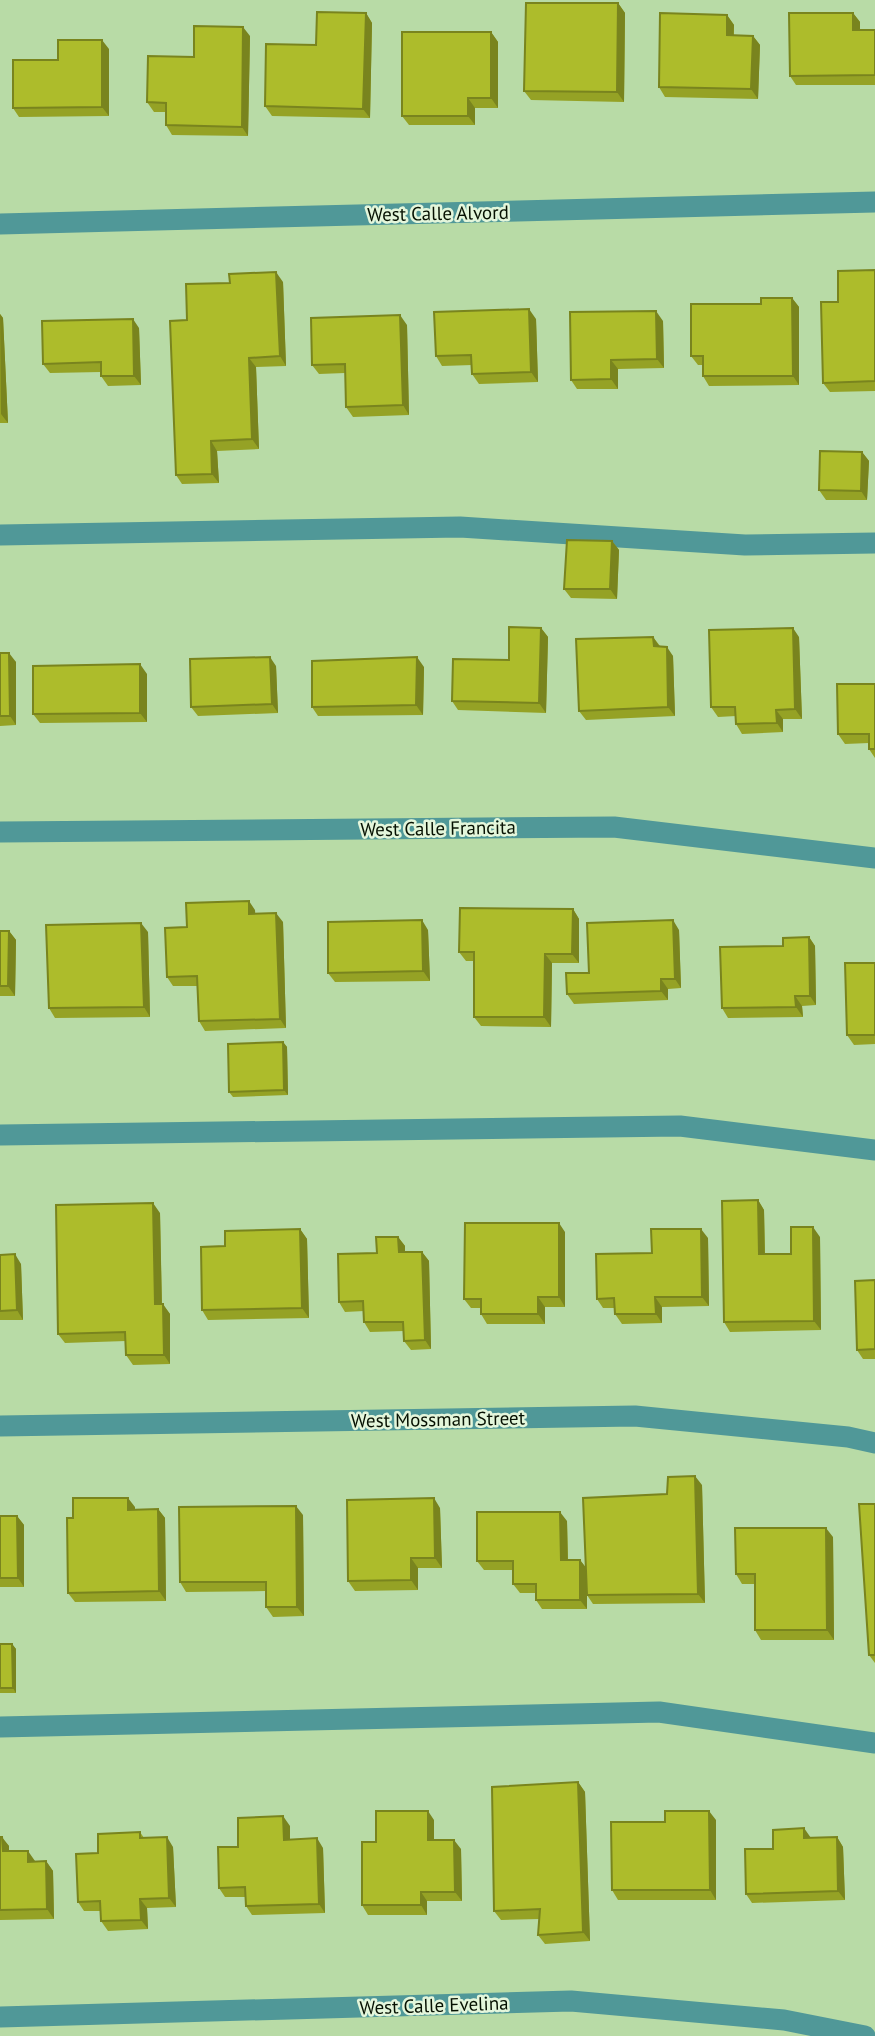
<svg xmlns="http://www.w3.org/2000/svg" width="875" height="2036" font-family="'PT Sans',sans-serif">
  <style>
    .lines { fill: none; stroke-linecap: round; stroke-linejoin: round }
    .lane { stroke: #509898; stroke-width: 21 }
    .street { stroke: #509898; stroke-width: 21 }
    .wall { fill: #95a225 }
    .shaded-wall { fill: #79841e }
    .building { fill: #adbc2b; stroke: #79841e; stroke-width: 2 }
    .labels { text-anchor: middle; stroke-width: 5; stroke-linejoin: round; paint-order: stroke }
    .street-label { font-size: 19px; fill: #061102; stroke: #e4f6db }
  </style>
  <rect width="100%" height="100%" fill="#b8dba6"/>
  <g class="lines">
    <!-- lane -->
    <path class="lane" d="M0,535L460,527L745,545L875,543
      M0,1135L680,1126L875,1150
      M0,1727L659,1712L875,1743"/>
    <!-- street -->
    <path class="street" d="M0,224L875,202
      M0,832L614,827L875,858
      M0,1426L635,1416L848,1437L875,1443
      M0,2017L571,2001L784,2020L865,2036"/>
  </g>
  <!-- wall -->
  <path class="wall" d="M618,3L625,13L624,102L531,100L524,91Z
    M366,13L372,23L370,118L272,116L265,106L316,45Z
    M853,13L860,22V30H875V85H796L790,76Z
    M727,15L734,25V35L753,36L760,45L758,99L665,97L659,87Z
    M491,32L498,42V108H475V125H409L402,116Z
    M250,36L248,136L172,135L166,125V112H154L147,102L194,57Z
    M109,49V116L19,117L13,108Z
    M875,270V391L830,392L823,383L838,302Z
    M283,282L286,366L256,367L259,449L217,451L219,483L182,484L176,475Z
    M792,298L799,307V385L709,386L703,376V365H698L691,356L761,304Z
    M0,314L3,318L8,423H0Z
    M536,319L538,382L479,384L472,374V365L442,366L436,356Z
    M663,321L664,368L618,369V389H577L571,380Z
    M407,325L409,415L353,417L346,407L345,373L319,374L312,365Z
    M139,328L141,385L108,386L101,376V372L50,373L43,364Z
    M862,452L869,461L867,500H826L819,490Z
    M612,541L619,550L617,599L571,598L564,589Z
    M541,628L548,637L546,713L458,710L452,701L509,660Z
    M653,637L660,646L673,656L675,716L586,720L579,711Z
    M799,637L802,719H783V732L742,734L736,724V716L718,717L711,707Z
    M0,653L16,662V725L0,726Z
    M276,666L278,713L198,716L191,707Z
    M424,667L423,715L318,716L312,707Z
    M147,674V722L40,723L33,714Z
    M875,684V758L869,749V743L845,744L838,734Z
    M573,909L579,919V963H552L551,1027L481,1026L474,1017V961H466L459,952Z
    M255,910V914L283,922L286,1028L205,1031L199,1021L197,986H173L167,977L187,927Z
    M428,930L430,981L335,982L328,973Z
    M679,930L681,988L668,989V1000L574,1004L567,994L589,973Z
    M0,931H9L16,940L15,996H0Z
    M148,932L150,1017L55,1018L49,1008Z
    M809,937L815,946L816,1005L802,1006L803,1017L728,1018L722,1008L783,946Z
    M875,963V1044L854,1045L847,1035Z
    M283,1042L287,1047L288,1095L233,1097L229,1092Z
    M758,1200L764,1210L765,1254H791L820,1237L821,1330L730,1332L724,1322Z
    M160,1213L162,1304L170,1314V1364L133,1365L126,1355V1341L65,1343L58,1334Z
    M300,1229L307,1239L309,1318L208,1320L202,1310L225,1246Z
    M565,1232V1307H545V1324H487L481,1314V1308H471L464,1299Z
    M398,1237L405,1246V1252H422L429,1261L431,1349L411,1350L404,1341V1331L370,1332L364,1322V1311L345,1312L339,1302L377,1253Z
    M708,1238L709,1306L662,1307V1323L622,1324L615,1314V1308H603L597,1299L652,1253Z
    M0,1255L21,1264L23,1320H0Z
    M875,1280V1359H863L857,1350Z
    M702,1485L705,1603L593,1604L587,1595V1586V1609H542L536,1600V1593H520L513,1584V1570H484L477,1561L567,1521L568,1560H580L586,1568L667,1494Z
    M875,1504V1663L869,1655Z
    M135,1507V1510L158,1509L165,1518L166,1601L75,1602L68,1593L73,1518Z
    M440,1508L442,1568H418V1590L355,1591L348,1581Z
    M303,1515L304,1616L273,1617L266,1607V1591L186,1592L180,1582Z
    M0,1516H17L24,1525V1587H0Z
    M833,1537L834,1640H761L755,1630V1584H742L736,1574Z
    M0,1644H12L16,1649V1693H0Z
    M578,1782L585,1792L590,1941L545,1944L538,1935L539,1919L501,1920L494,1911Z
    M434,1820V1840L461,1849L462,1901H427V1915H368L362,1905L376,1842Z
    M716,1820V1900H618L612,1890L665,1822Z
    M290,1826V1840L323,1848L325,1913L252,1915L246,1906V1897H225L219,1888L238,1847Z
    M140,1832L144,1838L173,1847L176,1907L147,1908L148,1929L108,1931L101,1921V1911H84L78,1902L98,1853Z
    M0,1837L9,1846V1851L35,1861V1862L46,1861L53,1871L54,1919L0,1920Z
    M837,1837L843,1847L845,1900L752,1903L746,1894L773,1849L811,1838Z"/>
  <!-- shaded-wall -->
  <path class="shaded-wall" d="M618,3L625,13L624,102L617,92Z
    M366,13L372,23L370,118L363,109Z
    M853,13L860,22V39L853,30Z
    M727,15L734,25L733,44L727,35Z
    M243,27L250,36L248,136L242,127Z
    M491,32L498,42V108L491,98Z
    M753,36L760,45L758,99L751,89Z
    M102,40L109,49V116L102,107Z
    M468,98L475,108V125L468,116Z
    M276,272L283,282L286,366L280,356Z
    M792,298L799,307V385L793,376Z
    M529,309L536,319L538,382L531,372Z
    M656,311L663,321L664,368L657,359Z
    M0,314L3,318L8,423L1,414Z
    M400,315L407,325L409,415L403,405Z
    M133,319L139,328L141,385L134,376Z
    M249,358L256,367L259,449L252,439Z
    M611,360L618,369V389L611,379Z
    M211,441L217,451L219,483L212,474Z
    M862,452L869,461L867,500L861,491Z
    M612,541L619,550L617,599L610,589Z
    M541,628L548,637L546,713L539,703Z
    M793,628L799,637L802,719L795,709Z
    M653,637L660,647L654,646Z
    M667,647L673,656L675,716L668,707Z
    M9,653L16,662V725L10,716Z
    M270,657L276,666L278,713L272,704Z
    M417,657L424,667L423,715L416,705Z
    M140,664L147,674V722L140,713Z
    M776,710L783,719V732L777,723Z
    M249,901L255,910L256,924L249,914Z
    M573,909L579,919V963L572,954Z
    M276,913L283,922L286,1028L280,1019Z
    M422,920L428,930L430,981L423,971Z
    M673,920L679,930L681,988L675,979Z
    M141,923L148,932L150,1017L144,1007Z
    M9,931L16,940L15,996L8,986Z
    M809,937L815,946L816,1005L810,996Z
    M545,954L552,963L551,1027L544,1017Z
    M661,979L668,989V1000L661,991Z
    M795,996L802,1006L803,1017L796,1007Z
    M283,1042L287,1047L288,1095L284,1090Z
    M758,1200L764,1210L765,1264L759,1254Z
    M153,1203L160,1213L162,1314L155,1304Z
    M559,1223L565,1232V1307L559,1297Z
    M813,1227L820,1237L821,1330L814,1321Z
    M300,1229L307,1239L309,1318L302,1308Z
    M701,1229L708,1238L709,1306L702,1297Z
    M398,1237L405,1246V1261L399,1252Z
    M422,1252L429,1261L431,1349L425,1340Z
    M15,1254L21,1264L23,1320L17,1310Z
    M538,1297L545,1307V1324L538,1314Z
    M655,1297L662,1307V1323L656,1314Z
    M163,1304L170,1314V1364L164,1355Z
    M695,1476L702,1485L705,1603L698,1594Z
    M128,1498L135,1507V1519L128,1510Z
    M434,1498L440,1508L442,1568L435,1558Z
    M296,1506L303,1515L304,1616L297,1607Z
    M158,1509L165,1518L166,1601L159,1591Z
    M560,1512L567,1521L568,1569L561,1560Z
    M17,1516L24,1525V1587L18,1578Z
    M826,1528L833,1537L834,1640L827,1630Z
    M411,1558L418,1568V1590L411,1580Z
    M580,1560L587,1569V1609L580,1600Z
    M12,1644L16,1649V1693L13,1688Z
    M578,1782L585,1792L590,1941L583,1932Z
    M428,1811L434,1820V1849L428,1840Z
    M709,1811L716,1820V1900L710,1890Z
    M283,1816L290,1826V1849L284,1840Z
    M804,1828L811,1838H804Z
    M2,1837L9,1846V1861L3,1851Z
    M167,1837L173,1847L176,1907L169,1898Z
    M837,1837L843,1847L845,1900L838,1891Z
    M317,1838L323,1848L325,1913L319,1904Z
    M454,1840L461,1849L462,1901L455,1892Z
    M28,1851L35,1861V1871L28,1862Z
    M46,1861L53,1871L54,1919L47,1909Z
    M421,1892L427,1901V1915L421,1905Z
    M140,1899L147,1908L148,1929L141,1920Z"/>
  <!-- building -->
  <path class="building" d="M526,3H618L617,92L524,91Z
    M317,12L366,13L363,109L265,106L266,44L316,45Z
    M660,13L727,15V35L753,36L751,89L659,87Z
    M789,13H853V30H875V75L790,76Z
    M194,26L243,27L242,127L166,125V103L147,102L148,56L194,57Z
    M402,32H491V98H468V116H402Z
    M58,40H102V107L13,108V60H58Z
    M875,270V381L823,383L821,302H838V271Z
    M276,272L280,356L249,358L252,439L211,441L212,474L176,475L170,321L187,320L186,284L230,283L229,274Z
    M761,298H792L793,376H703V356H691V304H761Z
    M529,309L531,372L472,374L471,355L436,356L434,312Z
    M656,311L657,359L611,360V379L571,380L570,312Z
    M400,315L403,405L346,407L345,364L312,365L311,318Z
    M133,319L134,376H101V362L43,364L42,321Z
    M820,451L862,452L861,491L819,490Z
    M567,540L612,541L610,589H564Z
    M509,627L541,628L539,703L452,701L453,659L509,660Z
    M793,628L795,709L776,710L777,723L736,724L735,707H711L709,630Z
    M653,637L654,646L667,647L668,707L579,711L576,639Z
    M0,653H9L10,716H0Z
    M270,657L272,704L191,707L190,659Z
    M417,657L416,705L312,707V661Z
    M140,664V713L33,714V666Z
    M837,684H875V749H869V734H838Z
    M249,901V914L276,913L280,1019L199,1021L197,976L167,977L165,928L187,927L186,903Z
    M460,908L573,909L572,954H545L544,1017H474V952H459Z
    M422,920L423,971L328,973V922Z
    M673,920L675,979H661V991L567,994L566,973H589L587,923Z
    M141,923L144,1007L49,1008L46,925Z
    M0,931H9L8,986H0Z
    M809,937L810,996H795L796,1007L722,1008L720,947L783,946V938Z
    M845,963H875V1035H847Z
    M283,1042L284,1090L229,1092L228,1044Z
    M758,1200L759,1254H791V1227H813L814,1321L724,1322L722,1201Z
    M153,1203L155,1304H163L164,1355H126L125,1332L58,1334L56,1205Z
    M465,1223H559V1297H538V1314H481V1299H464Z
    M300,1229L302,1308L202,1310L201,1247L225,1246V1231Z
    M651,1229H701L702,1297H655L656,1314H615L614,1298L597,1299L596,1254L652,1253Z
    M376,1237H398L399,1252H422L425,1340L404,1341L403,1322H364L363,1301L339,1302L338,1254L377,1253Z
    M15,1254L17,1310L0,1311V1255Z
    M875,1280V1349L857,1350L855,1281Z
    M695,1476L698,1594L587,1595L583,1498L667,1494L668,1477Z
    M73,1498H128V1510L158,1509L159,1591L68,1593L67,1518H73Z
    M434,1498L435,1558H411V1580L348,1581L347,1500Z
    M859,1504H875V1655H869Z
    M296,1506L297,1607H266V1582H180L179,1507Z
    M477,1512H560L561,1560H580V1600H536V1584H513V1561H477Z
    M0,1516H17L18,1578H0Z
    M735,1528H826L827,1630H755V1574H736Z
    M0,1644H12L13,1688H0Z
    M578,1782L583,1932L538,1935L540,1909L494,1911L492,1787Z
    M376,1811H428V1840H454L455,1892H421V1905H362V1842H376Z
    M665,1811H709L710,1890H612L611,1822H665Z
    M283,1816L284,1840L317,1838L319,1904L246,1906L245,1887L219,1888L218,1847H238V1818Z
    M804,1828V1838L837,1837L838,1891L746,1894L745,1849H773V1830Z
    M140,1832V1838L167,1837L169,1898L140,1899L141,1920L101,1921L100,1901L78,1902L76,1854L98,1853V1834Z
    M0,1837H2L3,1851H28V1862L46,1861L47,1909L0,1910Z"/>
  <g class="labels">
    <!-- street labels -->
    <g class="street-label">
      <text transform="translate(438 213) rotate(-1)" y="7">West Calle Alvord</text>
      <text transform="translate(438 828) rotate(-1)" y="7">West Calle Francita</text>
      <text transform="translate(438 1419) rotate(-1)" y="7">West Mossman Street</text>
      <text transform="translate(434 2005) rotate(-2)" y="7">West Calle Evelina</text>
    </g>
  </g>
</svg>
